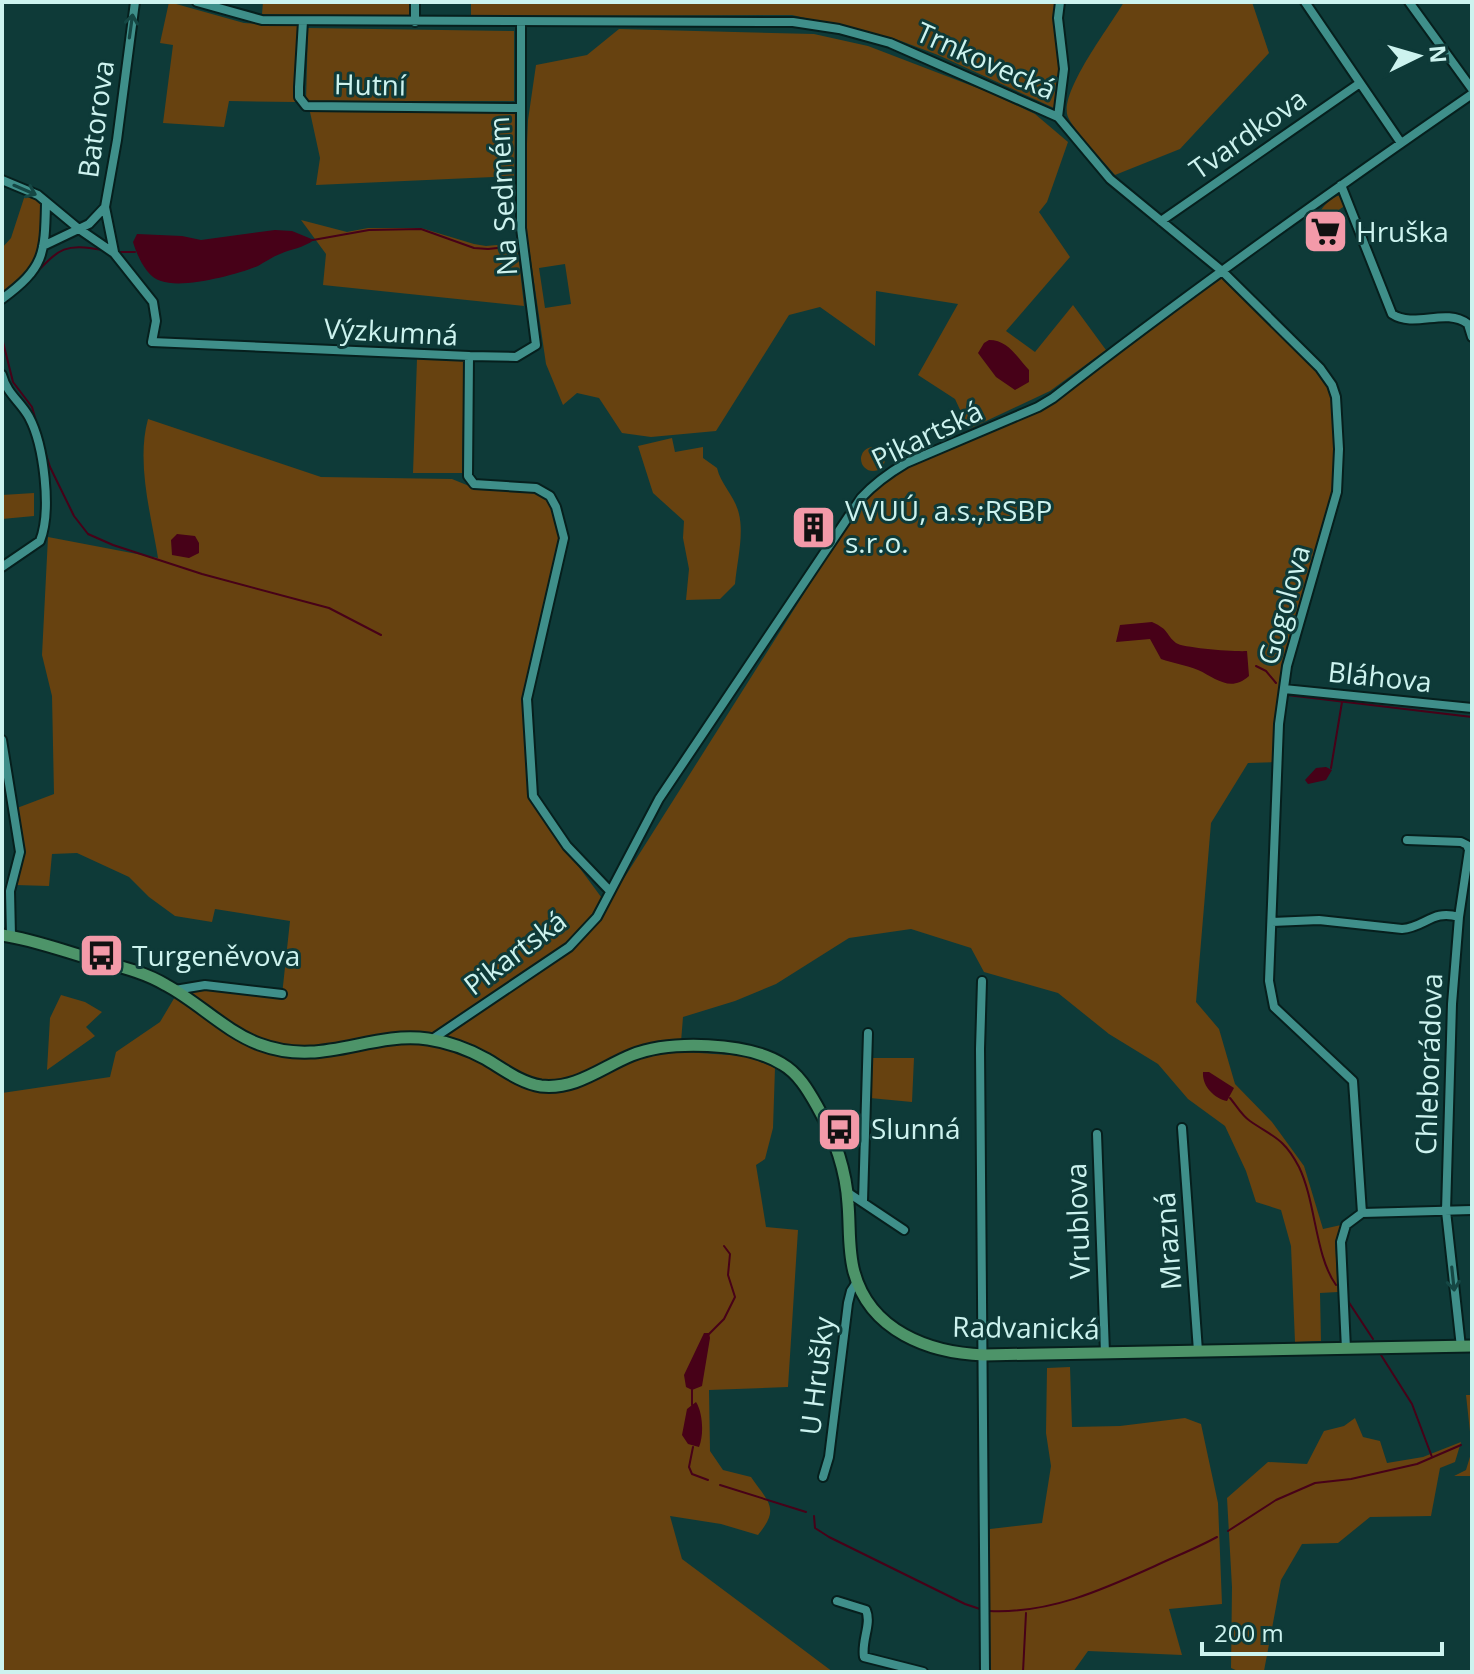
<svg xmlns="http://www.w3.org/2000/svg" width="1474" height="1674" font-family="'Open Sans',sans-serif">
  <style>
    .green { fill: #674210; fill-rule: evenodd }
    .water { fill: #470118 }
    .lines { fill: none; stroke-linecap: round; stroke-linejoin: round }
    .stream { stroke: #470118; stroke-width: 2 }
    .street-casing { stroke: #061f1d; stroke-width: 12 }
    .secondary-casing { stroke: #061f1d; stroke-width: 15 }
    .street { stroke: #3f8f8a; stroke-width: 8 }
    .secondary { stroke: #4d9469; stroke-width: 11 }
    .oneway { stroke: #154744 }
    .labels { text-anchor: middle; stroke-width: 6; stroke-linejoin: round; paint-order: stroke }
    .street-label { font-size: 28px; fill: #cdf3ef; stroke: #0e3a38 }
    .poi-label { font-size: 28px; fill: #cdf3ef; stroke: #0e3a38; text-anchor: start }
  </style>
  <rect width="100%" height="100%" fill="#0e3a38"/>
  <!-- green -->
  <path class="green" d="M169,2L244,23L299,26L295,102L229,101L224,127L163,123L173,45L160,43Z
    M263,2H411V17L262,14Z
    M471,2H1057C1059,38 1063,73 1054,108L938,55L893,38L792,15L471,16Z
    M1124,2H1252L1269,53L1180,149L1115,175C1104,162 1073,129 1068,117C1058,93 1111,25 1124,2Z
    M308,28L514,31V101H306Z
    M619,29L814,34L868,46L988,92L1035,114L1068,142L1047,202L1039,212L1070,257L1006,331L1035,352L1073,305L1106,350L1050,391L969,429L955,399L918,375L958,304L876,291L875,346L820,307L789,315L716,431L651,437L622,433L599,398L577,393L563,405L546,364L524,213L528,120L536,65L587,55ZM565,264L571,304L545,308L539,268Z
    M310,112L515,113L514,176L316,185L320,158Z
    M25,195L35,198L43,208C40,258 41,263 2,295V248L11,238Z
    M1341,195L1346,205L1321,222L1317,215C1323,208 1329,197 1341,195Z
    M301,220L347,232L368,228H421L474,244L486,246L517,243L524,306L323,285L326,254Z
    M1224,277L1318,371L1328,385L1333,402L1336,482L1280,675L1276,722V762L1248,763L1211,823L1196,1002L1219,1029L1235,1084L1272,1122L1304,1166L1323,1229L1341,1225L1335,1242L1338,1292L1320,1293L1321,1341L1295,1342L1291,1246L1281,1210L1256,1202L1246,1171L1225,1126L1188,1099L1158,1064L1109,1034L1058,993L984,972L971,948L911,929L849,938L776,984L735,1001L683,1017L681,1042L684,1052L746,1056L775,1068L773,1128L765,1159L756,1165L766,1227L798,1230L788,1387L709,1390L710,1451L723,1470L751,1477C769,1503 780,1508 758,1535L721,1524L670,1516L682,1559L833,1672H2V1093L110,1077L116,1052L160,1022L182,985L282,995L290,921L215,909L212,922L175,916L149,897L129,877L77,853L52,854L49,886L15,885L17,808L54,794L52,696L42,655L48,537L158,558C151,514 136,463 148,419L321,477L452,479L474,488L533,492L544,496L552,508L561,537L523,696L528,798L607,905L860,505L881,484L898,471L1044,409L1126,344Z
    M417,359L464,360L462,473H413Z
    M672,438L675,452L703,447V458L717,468C721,485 735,496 739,514C744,535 737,562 735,584L720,599L686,600L689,569L683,538L684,521L653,493L638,446Z
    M861 459a12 12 0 1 1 24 0a12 12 0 1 1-24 0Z
    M34,493V516L2,519V495Z
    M61,995L85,1002L102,1012L86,1027L95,1036L47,1070L50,1018Z
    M872,1058H914L912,1102L870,1098Z
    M1070,1367L1072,1427L1120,1426L1185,1418L1201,1424L1218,1503L1222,1604L1169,1609L1182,1655L1088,1651L1073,1672H988L990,1529L1042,1523L1051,1466L1046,1433L1047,1368Z
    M1466,1395H1472V1476H1454L1466,1470L1472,1450Z
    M1355,1418L1363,1437L1380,1441L1387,1463L1423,1457L1461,1442L1455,1462L1440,1468L1431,1516L1370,1517L1338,1543L1302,1544L1281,1580L1264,1671L1240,1672L1231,1668L1232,1587L1227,1498L1268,1462L1307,1464L1324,1431L1344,1426Z"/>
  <!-- water -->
  <path class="water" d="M275,230L292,231L314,240C303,248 291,249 280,254C272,257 265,262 258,266C236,275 183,289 161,281C146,277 137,255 133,242L137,234L182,236L201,240Z
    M989,340C1008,340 1017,357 1029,370V382L1015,390L996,377L978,353L984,343Z
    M177,534L195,536L199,543V553L189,558L172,555L171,540Z
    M1152,622C1170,630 1165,634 1176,643C1183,648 1236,652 1247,651L1249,676C1230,693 1216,678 1198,670C1186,665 1173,663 1161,659L1150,639L1116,642L1120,625Z
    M1326,767L1332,770L1326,780L1308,784L1305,780L1316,768Z
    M1203,1072H1209L1234,1088L1227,1101C1214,1098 1202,1086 1203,1072Z
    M704,1333H709L710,1338L702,1386L692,1390L686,1387L684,1375Z
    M696,1402C703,1413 704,1435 699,1447L688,1444L682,1435L687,1409Z"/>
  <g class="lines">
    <!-- stream -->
    <path class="stream" d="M313,240L369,230L421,229L474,248L488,249L507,247
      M118,252H135
      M33,276C60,248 64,243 103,250
      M2,338L13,382L32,407L38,428
      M42,442L50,467L74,516L88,534L113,545L202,574L329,608L381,635
      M1256,666L1266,671L1276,683
      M1287,695L1472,717
      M1331,768L1342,702
      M1230,1098C1236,1105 1242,1116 1250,1121C1273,1137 1284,1138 1299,1167C1316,1202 1315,1256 1336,1285
      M1348,1301L1373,1339
      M708,1335L724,1319L735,1297L728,1275L730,1254L724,1246
      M1381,1355L1412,1404L1432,1457
      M692,1405V1388
      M693,1447L689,1467L692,1474L708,1480
      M720,1485L806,1512
      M814,1516L815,1528L829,1537L965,1604L983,1610
      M1228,1531L1276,1500L1315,1483L1351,1479L1417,1464L1461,1445
      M989,1611C1049,1614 1102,1590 1155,1566C1176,1556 1197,1548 1217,1537
      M1023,1672L1026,1613"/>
    <defs>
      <path id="street" d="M197,2L262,20L793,22L839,29L890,43L1058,117L1110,179L1222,271L1320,368L1332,385L1336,397L1339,449L1337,492L1287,666L1279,724L1269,981L1274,1007L1353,1081L1362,1213L1346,1225L1341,1242L1346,1349
        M415,2V22
        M1305,2L1401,143
        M1409,2L1472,89
        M303,21L299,87V97L306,106L521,108
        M1058,117L1064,69L1058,18L1060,2
        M2,180L38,195L79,229L114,253L153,302L156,321L152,342L469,356L468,476L474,484L536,488L550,496L556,507L564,538L527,699L533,796L567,846L610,891
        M1341,185L1392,314C1415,329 1445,307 1468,324L1472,337
        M105,207L114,252
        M1161,221L1360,83
        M43,246L89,224L105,207L117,140L135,2
        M2,299C44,268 45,255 46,203
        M469,356L516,357L536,345L521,228V22
        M2,375C7,394 20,401 29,417C44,445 52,511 40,541L2,567
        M1284,689L1472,708
        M2,740L20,852L10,891L11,936
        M1407,840L1461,842L1467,845L1469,850L1459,917L1452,1004L1446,1211L1461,1347
        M1272,922L1319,920L1402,929C1426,927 1432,909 1459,917
        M982,981L980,1049L985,1672
        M175,990L205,985L282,994
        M431,1040L569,947L597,917L659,799L861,498C874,484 889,473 906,463L1038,407L1053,398C1189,292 1330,192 1472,94
        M1182,1128L1198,1351
        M1097,1134L1105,1353
        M847,1192L904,1230
        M863,1201L868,1033
        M1362,1213L1472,1210
        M823,1477L829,1457L848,1303L851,1291L857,1282
        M837,1601L866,1610C872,1624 861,1641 864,1657L923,1672"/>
      <path id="secondary" d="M2,935C30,939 58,949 85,957C112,965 141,970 166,985C198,1002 225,1031 259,1044C323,1068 368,1031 428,1039C448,1042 468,1049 486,1059C503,1069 521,1083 541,1086C576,1090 602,1067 632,1055C670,1040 747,1042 782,1064C798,1073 808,1090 817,1106C834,1136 846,1170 848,1204C850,1227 848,1250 854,1272C870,1331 929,1353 984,1355L1472,1346"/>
    </defs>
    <!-- street casing -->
    <use href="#street" class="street-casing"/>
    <!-- secondary casing -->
    <use href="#secondary" class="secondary-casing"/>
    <!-- street -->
    <use href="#street" class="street"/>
    <!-- secondary -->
    <use href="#secondary" class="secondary"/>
  </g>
  <!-- one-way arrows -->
  <defs><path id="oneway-shaft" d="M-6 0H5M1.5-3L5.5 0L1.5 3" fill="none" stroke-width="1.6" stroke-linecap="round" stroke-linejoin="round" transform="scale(2)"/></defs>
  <g class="oneway">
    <use href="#oneway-shaft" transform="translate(131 26) rotate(-82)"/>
    <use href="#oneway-shaft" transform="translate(25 190) rotate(23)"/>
    <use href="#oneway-shaft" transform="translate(1453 1279) rotate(84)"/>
  </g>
  <!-- icons -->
  <defs>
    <symbol id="supermarket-square" viewBox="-11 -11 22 22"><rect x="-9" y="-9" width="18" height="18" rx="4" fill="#f39aa9" stroke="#0e3a38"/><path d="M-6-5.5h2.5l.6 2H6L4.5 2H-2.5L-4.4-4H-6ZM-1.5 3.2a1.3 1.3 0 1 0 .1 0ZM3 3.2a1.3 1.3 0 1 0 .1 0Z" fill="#111"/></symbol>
    <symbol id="building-square" viewBox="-11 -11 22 22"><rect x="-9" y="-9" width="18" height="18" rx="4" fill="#f39aa9" stroke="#0e3a38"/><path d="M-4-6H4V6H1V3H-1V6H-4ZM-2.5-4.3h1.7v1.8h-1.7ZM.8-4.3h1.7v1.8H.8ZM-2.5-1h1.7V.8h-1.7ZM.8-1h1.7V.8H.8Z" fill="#111"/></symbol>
    <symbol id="bus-square" viewBox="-11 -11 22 22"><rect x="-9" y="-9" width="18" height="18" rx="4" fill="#f39aa9" stroke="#0e3a38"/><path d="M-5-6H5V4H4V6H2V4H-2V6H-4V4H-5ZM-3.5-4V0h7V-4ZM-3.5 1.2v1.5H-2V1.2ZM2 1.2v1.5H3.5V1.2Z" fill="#111"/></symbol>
  </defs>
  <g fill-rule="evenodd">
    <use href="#supermarket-square" x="1300" y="206" width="51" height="51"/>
    <use href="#building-square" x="788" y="502" width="51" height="51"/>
    <use href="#bus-square" x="76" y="930" width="51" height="51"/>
    <use href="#bus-square" x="814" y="1104" width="51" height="51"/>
  </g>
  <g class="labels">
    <!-- street labels -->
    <g class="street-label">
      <text transform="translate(986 61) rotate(24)" y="10">Trnkovecká</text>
      <text transform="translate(370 85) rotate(1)" y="10">Hutní</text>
      <text transform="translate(96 119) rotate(-82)" y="10">Batorova</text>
      <text transform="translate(1248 134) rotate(-35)" y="10">Tvardkova</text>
      <text transform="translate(503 196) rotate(-93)" y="10">Na Sedmém</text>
      <text transform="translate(391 332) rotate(3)" y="10">Výzkumná</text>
      <text transform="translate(927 435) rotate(-26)" y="10">Pikartská</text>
      <text transform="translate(1284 605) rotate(-74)" y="10">Gogolova</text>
      <text transform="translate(1380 677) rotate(6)" y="10">Bláhova</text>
      <text transform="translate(515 953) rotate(-37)" y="10">Pikartská</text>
      <text transform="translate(1429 1064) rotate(-88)" y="10">Chleborádova</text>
      <text transform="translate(1078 1221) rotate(-92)" y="10">Vrublova</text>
      <text transform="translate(1168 1241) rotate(-94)" y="10">Mrazná</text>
      <text transform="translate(1026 1328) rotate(1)" y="10">Radvanická</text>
      <text transform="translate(817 1376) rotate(-83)" y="10">U Hrušky</text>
    </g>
    <!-- poi labels -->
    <g class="poi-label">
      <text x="1356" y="242">Hruška</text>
      <text x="845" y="521">VVUÚ, a.s.;RSBP<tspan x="845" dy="32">s.r.o.</tspan></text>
      <text x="132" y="966">Turgeněvova</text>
      <text x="871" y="1139">Slunná</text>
    </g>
  </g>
  <!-- border -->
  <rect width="1474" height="1674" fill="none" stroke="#cdf3ef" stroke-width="8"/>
  <!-- north arrow -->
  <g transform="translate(1418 56) rotate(85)" stroke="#0e3a38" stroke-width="6" paint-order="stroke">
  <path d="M0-6L14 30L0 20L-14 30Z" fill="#cdf3ef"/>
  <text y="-12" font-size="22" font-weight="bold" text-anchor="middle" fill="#cdf3ef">N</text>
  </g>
  <!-- scale -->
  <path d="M1202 1642v12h240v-12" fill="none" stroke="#cdf3ef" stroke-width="4"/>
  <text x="1214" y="1642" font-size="24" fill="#cdf3ef" stroke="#0e3a38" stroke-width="6" paint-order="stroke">200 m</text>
</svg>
